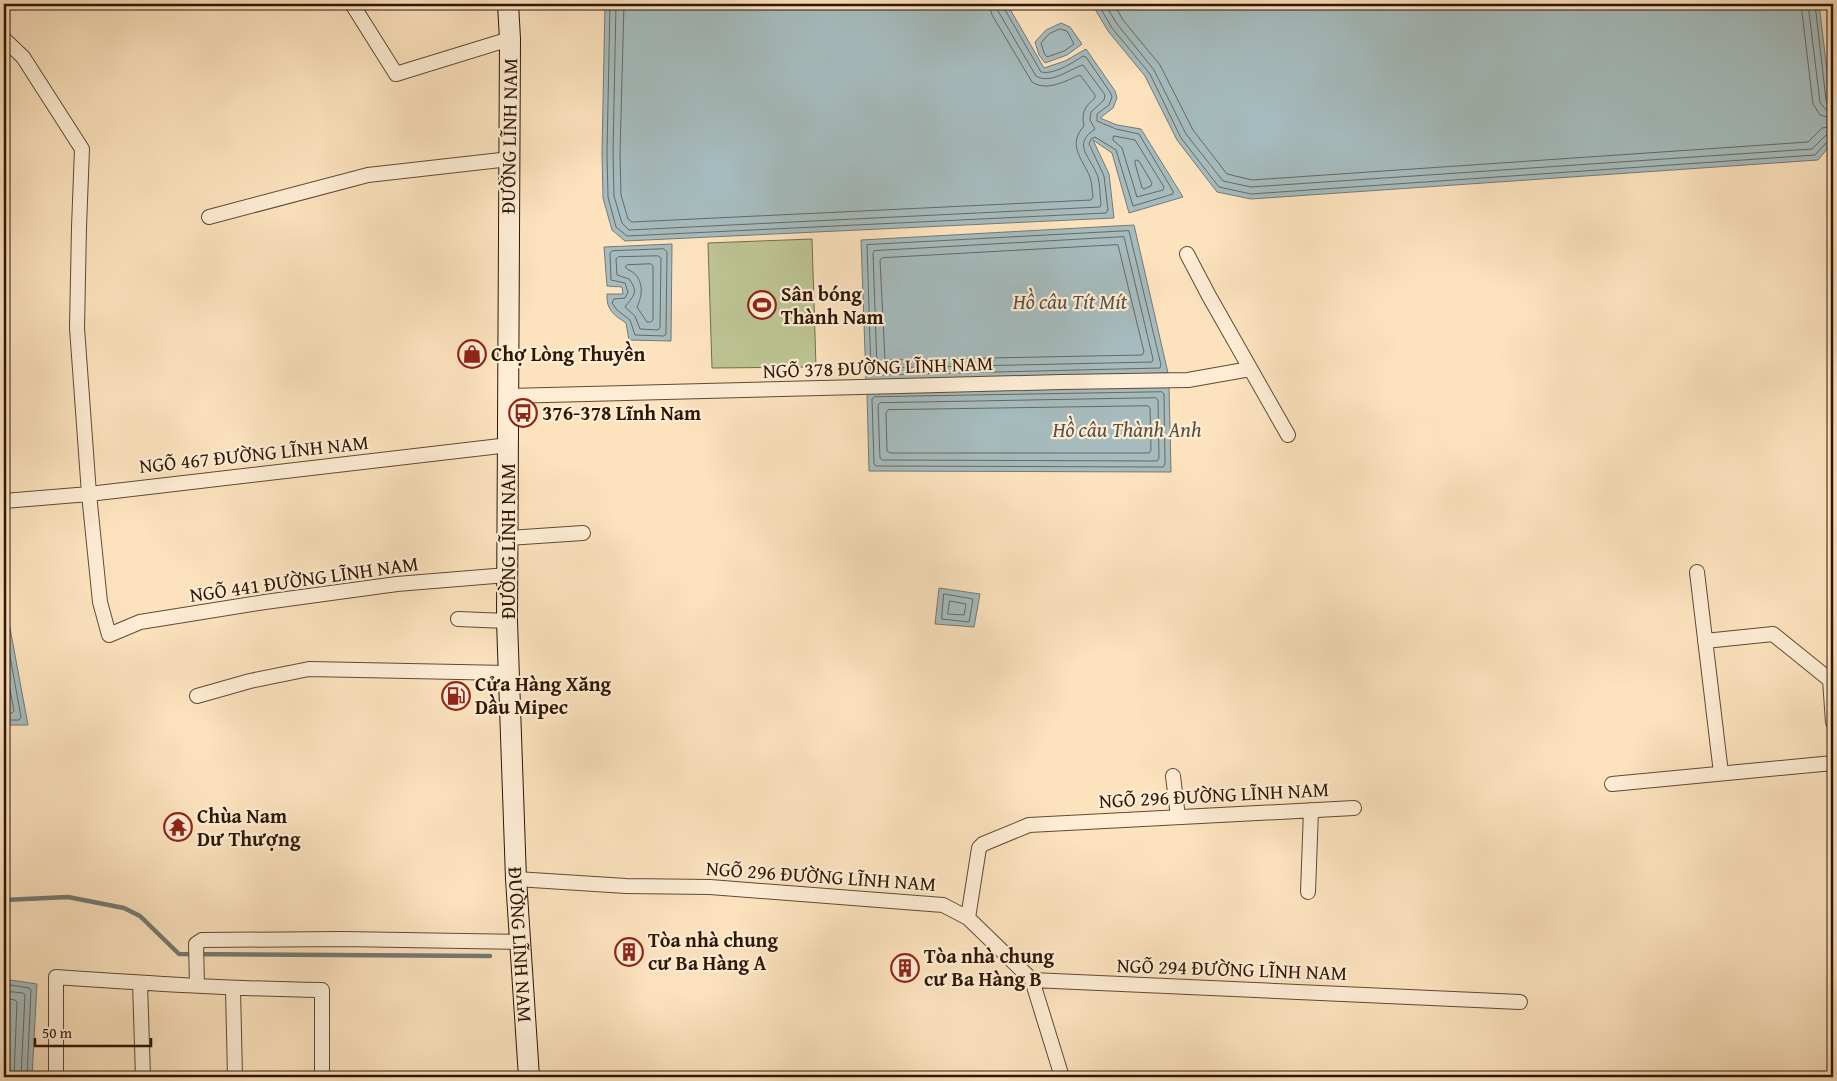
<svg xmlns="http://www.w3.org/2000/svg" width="1837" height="1081" font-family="'Gentium Book Plus',serif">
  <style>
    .green { fill: #bdc493; stroke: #766d4c }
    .water { fill: #a5bbbd; stroke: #767973 }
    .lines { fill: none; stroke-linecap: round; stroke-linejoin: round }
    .shore { stroke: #6a6860; stroke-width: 1 }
    .stream { stroke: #767973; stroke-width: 4.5 }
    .minor-casing { stroke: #624932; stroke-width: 16 }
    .secondary-casing { stroke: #2f1604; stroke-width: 22 }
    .minor { stroke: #fdedd5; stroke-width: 14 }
    .secondary { stroke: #fdedd5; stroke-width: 20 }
    .labels { text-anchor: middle; stroke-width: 4.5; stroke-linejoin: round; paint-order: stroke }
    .street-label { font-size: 20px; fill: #2f1604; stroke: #fdedd5 }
    .poi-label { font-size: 20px; font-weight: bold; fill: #2f1604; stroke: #fdedd5; text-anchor: start }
    .water-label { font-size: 21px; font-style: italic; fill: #585045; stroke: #fdedd5 }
  </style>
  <rect width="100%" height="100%" fill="#fce3be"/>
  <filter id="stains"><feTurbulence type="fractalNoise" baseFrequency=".004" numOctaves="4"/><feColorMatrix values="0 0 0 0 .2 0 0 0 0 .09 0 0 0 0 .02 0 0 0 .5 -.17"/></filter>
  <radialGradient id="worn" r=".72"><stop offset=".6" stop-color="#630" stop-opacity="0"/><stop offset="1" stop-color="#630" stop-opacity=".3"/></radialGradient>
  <!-- green -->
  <path class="green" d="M812,239L816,367L712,368L708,243Z"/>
  <!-- water -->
  <path class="water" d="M605,4H1007L1044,68L1065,61L1086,49L1115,91L1117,98L1113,108L1100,118L1117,125L1141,129L1183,197L1129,213L1112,153L1093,140L1109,174L1114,218L625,241L612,230L603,198L602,153Z
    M1092,4H1819L1833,120V142L1818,160L1251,199L1217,192L1177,140L1145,76L1108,31Z
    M1061,23L1070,27L1082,44L1067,55L1045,63L1039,55L1035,42L1046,30Z
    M1134,225L1168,373L866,380L861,240Z
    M672,244L671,341L629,340L626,323C614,315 606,310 607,294H623L622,287L607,286L604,247Z
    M1169,386L1171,472L869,471L867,392Z
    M939,588L980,594L974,627L935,624Z
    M4,596L28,725H4Z
    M4,979L37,984L32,1077H4Z"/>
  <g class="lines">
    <!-- shore -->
    <path class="shore" d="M610,4L607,153L608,197L616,227L627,236L1106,213L1108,210L1104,176L1089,144L1091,139L1095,137L1116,150L1133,206L1173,194V191L1139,134L1116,129L1097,121V114L1109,105L1112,97L1110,92L1086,57L1083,56C1072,63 1054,75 1041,72L1004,8L1003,4
      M616,4L613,153L614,196L622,223L629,230L1100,207L1101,204C1100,196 1100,185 1098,177C1091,157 1071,145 1095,129L1090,120L1091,112L1104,100L1105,95L1083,65C1069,69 1051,85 1036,76L998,11L997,4
      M624,4L620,153L621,195L628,219L632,222L1091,200L1093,197C1092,191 1092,183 1090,177C1082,158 1067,145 1084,126C1081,113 1085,106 1095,98V95L1080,75C1065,81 1047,92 1032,82L992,15L989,4
      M1098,4L1112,28L1150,74L1181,138L1219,187L1251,194L1815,155L1828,141L1833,140
      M1105,4L1117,24L1154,70L1186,134L1223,181L1251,187L1812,149L1825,136L1833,133
      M1114,4L1123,20L1160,65L1193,130L1227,174L1252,180L1808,142L1822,128L1833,126
      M1801,4L1813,104L1820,115L1833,119
      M1808,4L1820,102L1825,109L1833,111
      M1815,4L1826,100L1828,104L1833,105
      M1060,29L1067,31L1074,44L1064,51L1047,57L1044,53L1041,43L1049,34Z
      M1114,136L1135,140L1164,187L1163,190L1137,197L1122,148L1113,140Z
      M1136,160L1139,161L1152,183L1151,186L1144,189L1142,188L1135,163Z
      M1129,231L1161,365L1160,368L874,375L871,373L867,245Z
      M1124,237L1153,359L1152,362L880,368L877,367L873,253L874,251Z
      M1118,245L1144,352L1142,355L887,360L885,359L880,260L882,258Z
      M664,249L667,252L666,334L664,336L635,335L630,320L617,310L612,303L614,299L625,298L628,292L625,283L611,280L610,253L612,251Z
      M658,256L661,258L660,328L658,330L640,329L635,316L625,307C632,297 640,293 629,279L617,275L616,259L618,257Z
      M651,264L653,266V320L651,322H647L637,307C642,296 644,284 635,274C632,271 628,270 625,267L627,265Z
      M1162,392L1164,394L1165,464L1163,467L876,466L874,464L872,399L874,397Z
      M1156,398L1158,400L1159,458L1157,461L882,460L880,458L878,405L880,403Z
      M1148,406L1150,408L1151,450L1149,453H890L887,451L886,413L888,410Z
      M944,594L973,599L969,622L942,619Z
      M950,601L966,604L964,615L948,614Z
      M4,623L21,717L19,720H4
      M4,657L14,711L12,713L4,714
      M4,984L29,988L31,990L27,1077
      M4,991L23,993L25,995L21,1077
      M4,998L15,1000L17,1002L14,1077"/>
    <!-- stream -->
    <path class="stream" d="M4,900L68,897L124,908L140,916L179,954L490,956"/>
    <defs>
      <path id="minor" d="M352,4L396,74L510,39
        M4,39L23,57L82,149L79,227L77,328L89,494L100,602L109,635L140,622L265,602L397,584L507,575
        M209,217L368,175L510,159
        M1187,254L1209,296L1288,435
        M507,396L1061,382L1188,380L1250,369
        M4,501L89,494L509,445
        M508,538L583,533
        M1697,572L1721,773
        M458,619L507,621
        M1705,641L1773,634L1830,680L1833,722
        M197,696L250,681L309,669L508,673
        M1173,776L1178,817
        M1612,784L1833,763
        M516,879L626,886L710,887L943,905L968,918L1032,980L1520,1002
        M1308,892L1311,810
        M968,918L979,848L983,844L1029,825L1354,808
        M1032,980L1062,1077
        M140,983L143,1077
        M197,985L196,944L202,940L342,939L519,942
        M233,989L235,1077
        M56,1077V977C144,983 233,989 322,990V1077"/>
      <g id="secondary">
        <path id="s1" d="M508,4L510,39L507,621L516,879L529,1077"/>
      </g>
    </defs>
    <!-- minor casing -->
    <use href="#minor" class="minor-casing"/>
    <!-- secondary casing -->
    <use href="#secondary" class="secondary-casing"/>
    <!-- minor -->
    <use href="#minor" class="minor"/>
    <!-- secondary -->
    <use href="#secondary" class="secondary"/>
  </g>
  <!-- icons -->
  <defs>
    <symbol id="stadium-ring" viewBox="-11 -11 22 22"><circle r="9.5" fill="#fdedd5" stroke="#8f2418" stroke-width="1.5"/><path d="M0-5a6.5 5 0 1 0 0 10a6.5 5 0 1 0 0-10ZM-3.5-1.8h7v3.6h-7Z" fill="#8f2418"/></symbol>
    <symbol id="shop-ring" viewBox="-11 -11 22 22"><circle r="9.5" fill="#fdedd5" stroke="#8f2418" stroke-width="1.5"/><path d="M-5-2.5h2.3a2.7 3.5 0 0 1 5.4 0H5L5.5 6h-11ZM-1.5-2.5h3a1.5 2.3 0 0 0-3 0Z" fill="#8f2418"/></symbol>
    <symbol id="bus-ring" viewBox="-11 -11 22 22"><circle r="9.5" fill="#fdedd5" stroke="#8f2418" stroke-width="1.5"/><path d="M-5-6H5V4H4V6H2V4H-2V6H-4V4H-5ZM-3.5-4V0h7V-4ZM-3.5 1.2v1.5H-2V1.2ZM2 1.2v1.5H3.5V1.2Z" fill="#8f2418"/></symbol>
    <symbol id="fuel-ring" viewBox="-11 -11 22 22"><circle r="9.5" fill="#fdedd5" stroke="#8f2418" stroke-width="1.5"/><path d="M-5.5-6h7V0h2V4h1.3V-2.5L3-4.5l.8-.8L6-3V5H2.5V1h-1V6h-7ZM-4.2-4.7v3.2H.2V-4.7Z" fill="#8f2418"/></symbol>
    <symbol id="temple-ring" viewBox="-11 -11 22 22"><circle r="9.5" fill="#fdedd5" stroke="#8f2418" stroke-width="1.5"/><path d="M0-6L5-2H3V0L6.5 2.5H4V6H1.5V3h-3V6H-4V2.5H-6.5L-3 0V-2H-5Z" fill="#8f2418"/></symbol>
    <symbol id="building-ring" viewBox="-11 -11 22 22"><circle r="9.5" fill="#fdedd5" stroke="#8f2418" stroke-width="1.5"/><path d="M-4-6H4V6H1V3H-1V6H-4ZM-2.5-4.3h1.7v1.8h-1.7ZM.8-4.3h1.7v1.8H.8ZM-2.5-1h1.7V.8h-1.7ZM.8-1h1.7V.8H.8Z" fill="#8f2418"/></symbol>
  </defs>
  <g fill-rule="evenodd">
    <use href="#stadium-ring" x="746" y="289" width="32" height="32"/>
    <use href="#shop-ring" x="456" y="338" width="32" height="32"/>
    <use href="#bus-ring" x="507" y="397" width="32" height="32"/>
    <use href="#fuel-ring" x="440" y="680" width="32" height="32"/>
    <use href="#temple-ring" x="162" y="811" width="32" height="32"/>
    <use href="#building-ring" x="613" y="936" width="32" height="32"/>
    <use href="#building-ring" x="889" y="952" width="32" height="32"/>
  </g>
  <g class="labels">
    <!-- street labels -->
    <g class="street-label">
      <text transform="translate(509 136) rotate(-89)" y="7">ĐƯỜNG LĨNH NAM</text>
      <text transform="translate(878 367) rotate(-2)" y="7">NGÕ 378 ĐƯỜNG LĨNH NAM</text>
      <text transform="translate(254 454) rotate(-6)" y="7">NGÕ 467 ĐƯỜNG LĨNH NAM</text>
      <text transform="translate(508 541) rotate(-90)" y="7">ĐƯỜNG LĨNH NAM</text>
      <text transform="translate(304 579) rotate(-8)" y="7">NGÕ 441 ĐƯỜNG LĨNH NAM</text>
      <text transform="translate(1214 795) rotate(-3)" y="7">NGÕ 296 ĐƯỜNG LĨNH NAM</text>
      <text transform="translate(821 876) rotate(4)" y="7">NGÕ 296 ĐƯỜNG LĨNH NAM</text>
      <text dy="7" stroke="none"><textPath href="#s1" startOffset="941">ĐƯỜNG LĨNH NAM</textPath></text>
      <text transform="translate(1232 969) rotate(2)" y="7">NGÕ 294 ĐƯỜNG LĨNH NAM</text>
    </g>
    <!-- poi labels -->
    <g class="poi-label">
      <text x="781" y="301">Sân bóng<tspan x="781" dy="23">Thành Nam</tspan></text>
      <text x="491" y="361">Chợ Lòng Thuyền</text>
      <text x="542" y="420">376-378 Lĩnh Nam</text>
      <text x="475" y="691">Cửa Hàng Xăng<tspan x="475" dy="23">Dầu Mipec</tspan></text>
      <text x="197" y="823">Chùa Nam<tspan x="197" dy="23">Dư Thượng</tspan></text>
      <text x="648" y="947">Tòa nhà chung<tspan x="648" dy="23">cư Ba Hàng A</tspan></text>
      <text x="924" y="963">Tòa nhà chung<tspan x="924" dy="23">cư Ba Hàng B</tspan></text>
    </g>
    <!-- water labels -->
    <g class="water-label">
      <text x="1070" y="309">Hồ câu Tít Mít</text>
      <text x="1127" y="437">Hồ câu Thành Anh</text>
    </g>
  </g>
  <!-- margin -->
  <rect width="1837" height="1081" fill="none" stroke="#fce3be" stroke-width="20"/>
  <rect x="5" y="5" width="1827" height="1071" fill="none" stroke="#2f1604" stroke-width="2.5"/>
  <rect x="10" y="10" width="1817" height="1061" fill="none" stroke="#2f1604"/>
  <!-- scale -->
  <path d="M35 1038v8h116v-8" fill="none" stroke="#2f1604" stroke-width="2.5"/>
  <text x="42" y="1038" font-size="15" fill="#2f1604" stroke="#fdedd5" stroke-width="4" paint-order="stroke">50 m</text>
  <rect width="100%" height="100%" filter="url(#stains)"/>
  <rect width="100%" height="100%" fill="url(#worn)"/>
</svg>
